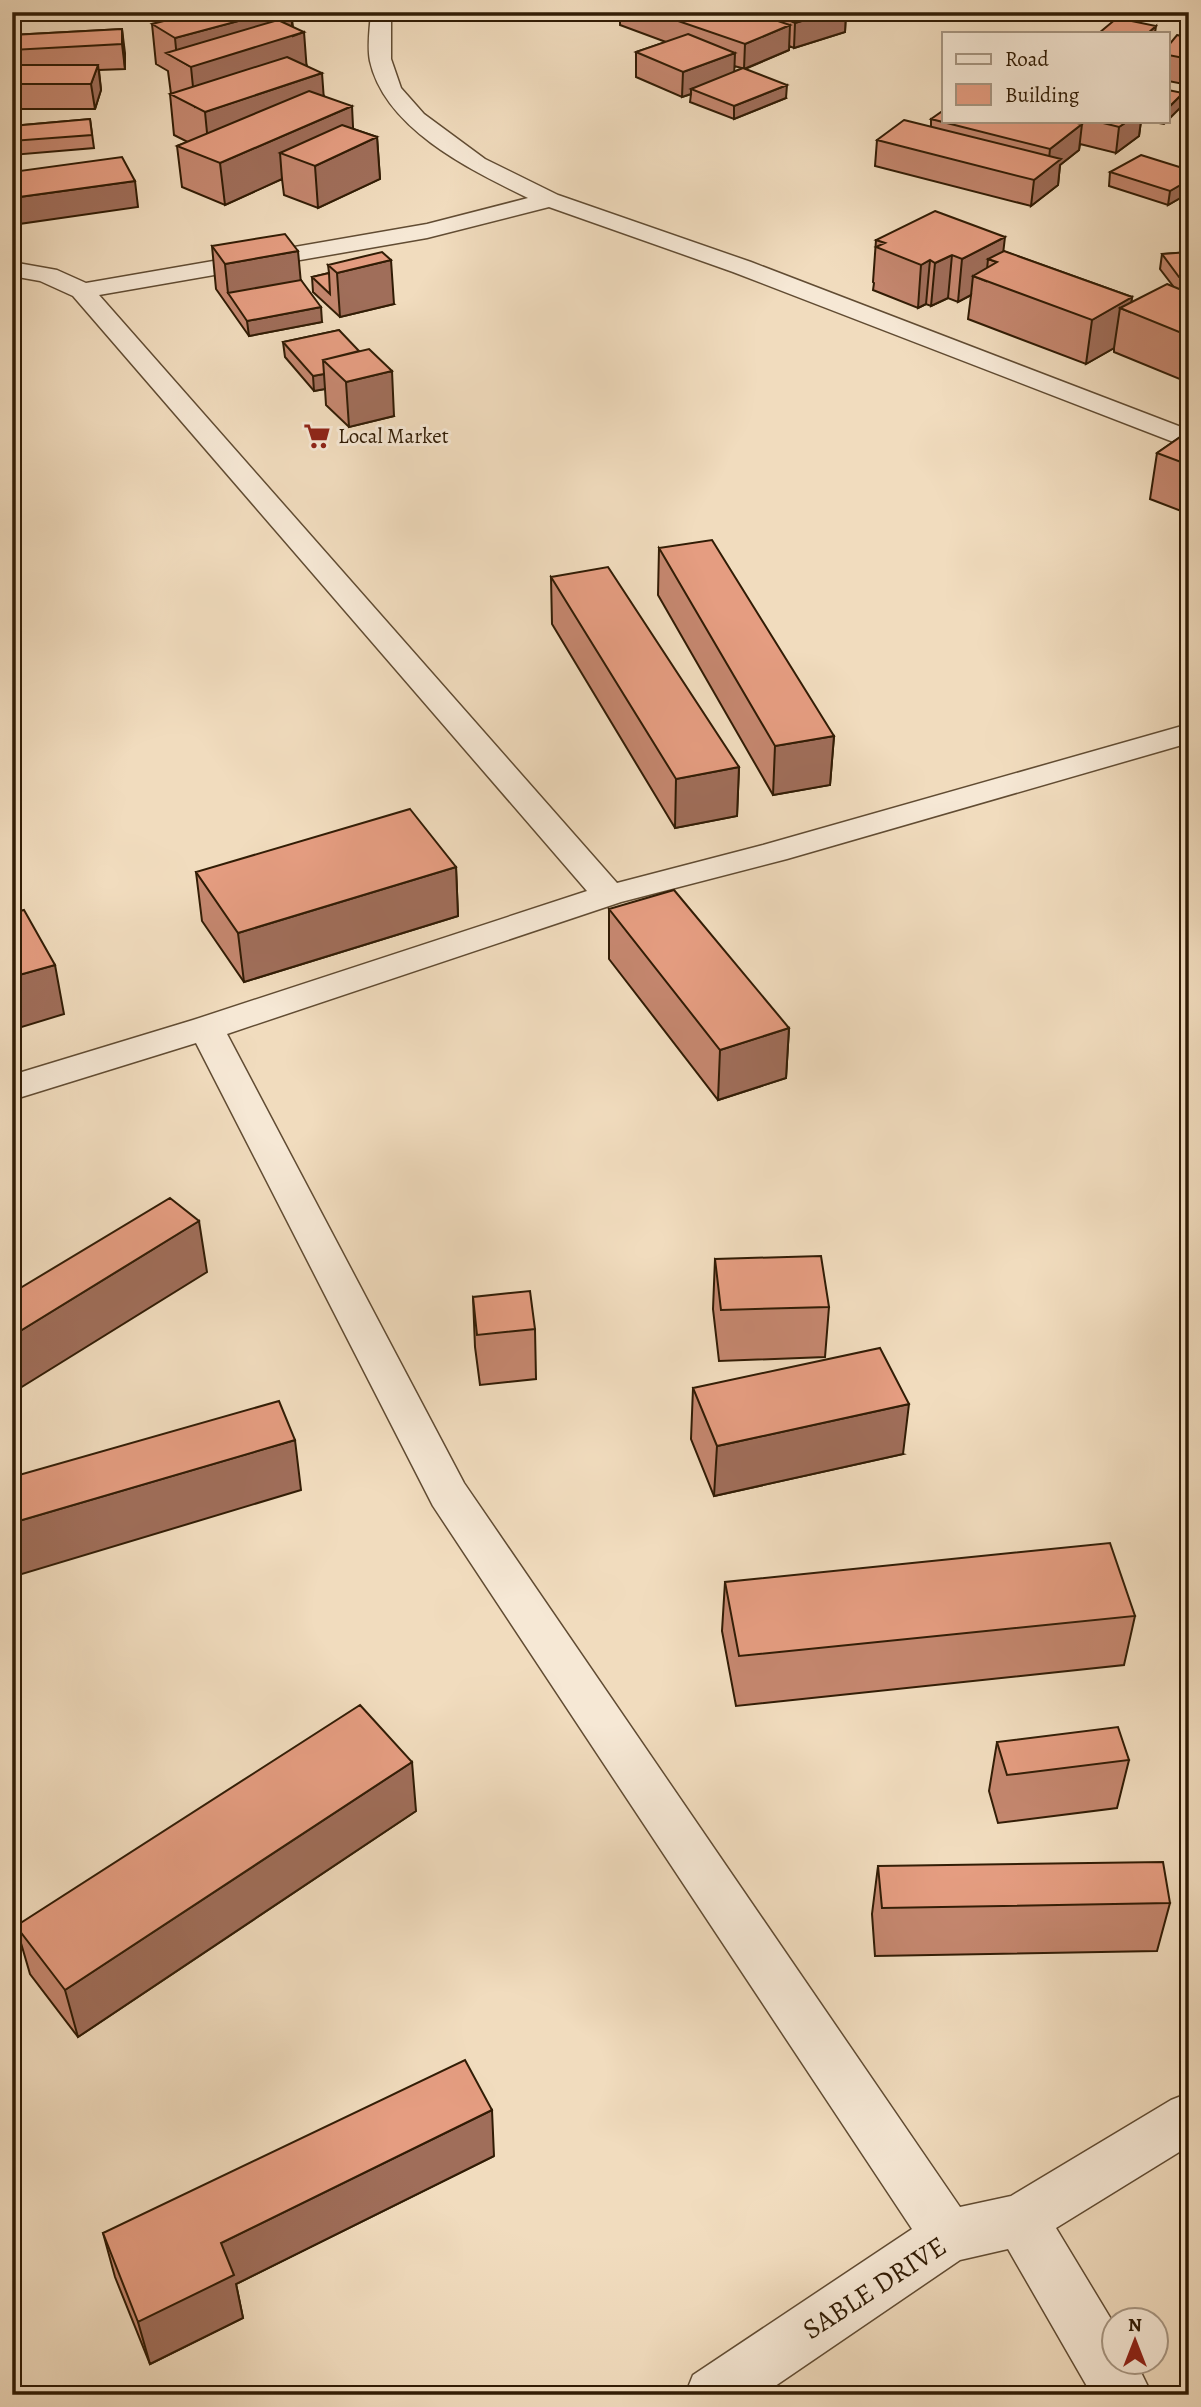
<svg xmlns="http://www.w3.org/2000/svg" width="1201" height="2407" font-family="Alegreya,serif">
  <style>
    .lines { fill: none; stroke-linecap: round; stroke-linejoin: round }
    .minor-casing { stroke: #614c33; stroke-width: 3 }
    .minor { fill: #f6e8d5; fill-rule: evenodd }
    .wall { fill: #c5876f; stroke: #311c05; stroke-width: 2; fill-rule: evenodd }
    .shaded-wall { fill: #a06e5a; stroke: #311c05; stroke-width: 2 }
    .building { fill: #e59d81; stroke: #311c05; stroke-width: 2 }
    .labels { text-anchor: middle; stroke-width: 6; stroke-linejoin: round; paint-order: stroke }
    .far-poi-label { font-size: 21px; fill: #311c05; stroke: #f6e8d5; text-anchor: start }
    .near-street-label { font-size: 28px; fill: #311c05; stroke: #f6e8d5 }
  </style>
  <rect width="100%" height="100%" fill="#f1dcbe"/>
  <filter id="stains"><feTurbulence type="fractalNoise" baseFrequency=".00286" numOctaves="4"/><feColorMatrix values="0 0 0 0 .2 0 0 0 0 .09 0 0 0 0 .02 0 0 0 .5 -.17"/></filter>
  <radialGradient id="worn" r=".72"><stop offset=".6" stop-color="#630" stop-opacity="0"/><stop offset="1" stop-color="#630" stop-opacity=".3"/></radialGradient>
  <g class="lines">
    <defs>
      <path id="minor" d="M371,12H391V59L401,88L424,114L485,159L558,195L751,262L1189,430V448L733,272L549,207L427,238L99,295L617,883L763,845L1189,724V743L787,859L621,902L227,1034L464,1483L960,2207L1011,2196L1171,2100L1189,2093V2146L1056,2228L1114,2324V2362H1136L1152,2395H1092L1008,2249L960,2260L762,2395H685L693,2375L912,2229L433,1506L196,1043L12,1100V1075L193,1020L587,891L73,296L40,281L12,276V262L57,270L86,283L427,224L528,198C471,170 385,129 370,61C367,46 370,27 371,12Z"/>
    </defs>
    <!-- minor casing -->
    <use href="#minor" class="minor-casing"/>
    <!-- minor -->
    <use href="#minor" class="minor"/>
  </g>
  <!-- wall -->
  <path class="wall" d="M291,12L293,27L307,66L324,96L353,129L377,137L380,179L318,208L284,195L282,179L225,205L182,187L177,146L188,142L174,135L170,94H171L168,71L156,64L152,24Z
    M620,12H846L845,32L794,48L789,46V50L745,69L786,98L734,119L690,102L691,94L682,97L636,77V52L666,42L620,25ZM734,66L742,68L734,72Z
    M122,29L125,69L99,70L101,90L95,109H12V35Z
    M1189,38V85L1168,81V46Z
    M90,119L94,148L12,155V126Z
    M931,119L944,121H1141L1139,136L1116,153L1080,144L1079,150L1060,165L1058,185L1031,206L875,166L877,140L931,127Z
    M1148,121H1167L1164,124Z
    M1189,170V193L1168,205L1109,186L1110,172Z
    M876,240L1003,251L1132,297L1131,303L1173,286L1160,269L1162,254L1189,252V290L1184,291L1189,293V376L1182,380L1114,352V348L1086,364L968,319L971,295L958,302L948,298L931,306L926,304L918,308L873,290L874,283L873,282Z
    M212,246L301,280L322,322L249,336L216,289Z
    M328,265L394,304L340,317L313,292L312,277L329,273Z
    M339,330L394,416L349,427L326,405L325,389L314,391L285,357L283,342Z
    M1189,431V514L1150,499L1157,453Z
    M659,548L834,736L830,785L773,795L658,595Z
    M551,577L739,767L737,816L675,828L552,624Z
    M456,867L458,916L244,982L202,921L196,872Z
    M609,909L789,1028L786,1078L718,1100L609,959Z
    M715,1259L829,1307L825,1357L719,1361L713,1309Z
    M473,1297L535,1329L536,1379L480,1385L475,1347Z
    M693,1388L903,1454L714,1496L691,1439Z
    M725,1582L1135,1616L1124,1665L736,1706L722,1631Z
    M997,1742L1129,1760L1117,1808L998,1823L989,1791Z
    M416,1811L78,2037L30,1974L16,1926Z
    M878,1866L1170,1903L1157,1951L875,1956L872,1914Z
    M494,2156L236,2284L243,2318L150,2364L115,2277L103,2233Z"/>
  <!-- shaded-wall -->
  <path class="shaded-wall" d="M272,12H291L293,36L304,32L307,72L195,107L191,67L177,59L175,38Z
    M832,12H846L845,32L794,48L795,23Z
    M790,25L789,50L744,69L745,44Z
    M1156,26L1155,33H1148Z
    M122,29L125,53V69L122,44Z
    M735,53L734,78L691,89V94L682,97L683,72Z
    M98,65L101,90L95,109L91,84Z
    M322,73L325,114L209,153L205,112Z
    M787,85L786,98L734,119V106Z
    M1183,93L1181,107L1168,120V108Z
    M352,106L354,147L280,153L282,179L225,205L220,163Z
    M1128,121H1141L1139,136L1116,153L1119,127Z
    M1082,124L1079,150L1060,165L1058,185L1031,206L1034,180L1048,169L1050,149Z
    M377,137L380,179L318,208L315,166Z
    M1189,180V193L1168,205L1170,191Z
    M135,181L138,207L12,225V198Z
    M1005,237L1000,280L997,262L988,259L986,281L973,276L971,295L958,302L962,259Z
    M298,251L302,294L228,293L225,264Z
    M952,255L948,298L931,306L935,263Z
    M391,260L394,304L340,317L337,273Z
    M930,260L926,304L918,308L921,265Z
    M1132,297L1130,312L1120,308L1114,348L1086,364L1092,320Z
    M321,307L322,322L249,336L247,321Z
    M1189,336V376L1182,380Z
    M392,371L394,416L349,427L346,382Z
    M324,374L325,389L314,391L313,376Z
    M834,736L830,785L773,795L775,746Z
    M739,767L737,816L675,828L676,779Z
    M456,867L458,916L244,982L238,933Z
    M55,965L64,1014L12,1030V977Z
    M789,1028L786,1078L718,1100L720,1050Z
    M199,1221L207,1272L12,1393V1336Z
    M909,1404L903,1454L714,1496L717,1446Z
    M295,1440L301,1490L12,1577V1523Z
    M412,1762L416,1811L78,2037L65,1990Z
    M492,2110L494,2156L236,2284L243,2318L150,2364L138,2322L221,2243Z"/>
  <!-- building -->
  <path class="building" d="M199,12H272L175,38L152,24Z
    M652,12H751L790,25L745,44Z
    M770,12H832L795,23Z
    M1117,18L1156,26L1148,33H1099Z
    M278,20L304,32L191,67L166,53Z
    M122,29V44L12,50V35Z
    M688,34L735,53L683,72L636,52Z
    M1177,35L1189,38V59L1168,55V46Z
    M287,57L322,73L205,112L170,94Z
    M12,65H98L91,84H12Z
    M743,68L787,85L734,106L691,89Z
    M1168,90L1183,93L1168,108Z
    M309,91L352,106L220,163L177,146Z
    M944,110V121H1067L1082,124L1050,149L931,119Z
    M90,119L92,135L12,141V126Z
    M904,120L1061,159L1034,180L877,140Z
    M1095,121H1128L1119,127Z
    M342,125L377,137L315,166L280,153Z
    M1141,155L1189,170V180L1170,191L1110,172Z
    M122,157L135,181L12,198V172Z
    M935,211L1005,237L962,259L952,255L935,263L930,260L921,265L876,247L885,243L876,240Z
    M285,234L298,251L225,264L212,246Z
    M1004,251L1132,297L1092,320L973,276L997,262L988,259Z
    M382,252L391,260L337,273L328,265Z
    M1189,252V276L1179,277L1162,254Z
    M329,273L330,294L312,277Z
    M301,280L321,307L247,321L228,293Z
    M1167,284L1189,293V336L1120,308Z
    M339,330L359,351L323,360L324,374L313,376L283,342Z
    M369,349L392,371L346,382L323,360Z
    M1189,431V465L1157,453Z
    M712,540L834,736L775,746L659,548Z
    M608,567L739,767L676,779L551,577Z
    M410,809L456,867L238,933L196,872Z
    M674,890L789,1028L720,1050L609,909Z
    M24,910L55,965L12,977V913Z
    M170,1198L199,1221L12,1336V1293Z
    M821,1256L829,1307L721,1310L715,1259Z
    M530,1291L535,1329L477,1335L473,1297Z
    M880,1348L909,1404L717,1446L693,1388Z
    M279,1401L295,1440L12,1523V1477Z
    M1110,1543L1135,1616L739,1656L725,1582Z
    M360,1705L412,1762L65,1990L16,1926Z
    M1118,1727L1129,1760L1007,1775L997,1742Z
    M1163,1862L1170,1903L882,1908L878,1866Z
    M465,2060L492,2110L221,2243L234,2275L138,2322L103,2233Z"/>
  <!-- icons -->
  <defs>
    <symbol id="supermarket-bare" viewBox="-9 -9 18 18"><path d="M-6-5.5h2.5l.6 2H6L4.5 2H-2.5L-4.4-4H-6ZM-1.5 3.2a1.3 1.3 0 1 0 .1 0ZM3 3.2a1.3 1.3 0 1 0 .1 0Z" fill="#8f2418" stroke="#f6e8d5" stroke-width="2.5" paint-order="stroke"/></symbol>
  </defs>
  <g fill-rule="evenodd">
    <use href="#supermarket-bare" x="298" y="417" width="38" height="38"/>
  </g>
  <g class="labels">
    <!-- far-poi labels -->
    <g class="far-poi-label">
      <text x="338" y="443">Local Market</text>
    </g>
    <!-- near-street labels -->
    <g class="near-street-label">
      <text transform="translate(874 2287) rotate(-33)" y="10">SABLE DRIVE</text>
    </g>
  </g>
  <!-- margin -->
  <rect width="1201" height="2407" fill="none" stroke="#f1dcbe" stroke-width="42"/>
  <rect x="14" y="14" width="1173" height="2379" fill="none" stroke="#311c05" stroke-width="3.5"/>
  <rect x="21" y="21" width="1159" height="2365" fill="none" stroke="#311c05" stroke-width="2"/>
  <!-- legend -->
  <rect x="942" y="32" width="228" height="91" fill="#f6e8d5" stroke="#a79682" stroke-width="2"/>
  <rect x="956" y="54" width="35" height="10" fill="#f6e8d5" stroke="#a79682" stroke-width="2"/>
  <text x="1005" y="66" font-size="21" fill="#311c05">Road</text>
  <rect x="956" y="84" width="35" height="21" fill="#e59d81" stroke="#a79682" stroke-width="2"/>
  <text x="1005" y="102" font-size="21" fill="#311c05">Building</text>
  <!-- north arrow -->
  <g transform="translate(1135 2341)"><circle r="33" fill="#f6e8d5" stroke="#a79682" stroke-width="2"/>
  <path d="M0-5L12 26L0 18L-12 26Z" fill="#8f2418"/>
  <text y="-10" font-size="19" font-weight="bold" text-anchor="middle" fill="#311c05">N</text>
  </g>
  <rect width="100%" height="100%" filter="url(#stains)"/>
  <rect width="100%" height="100%" fill="url(#worn)"/>
</svg>
